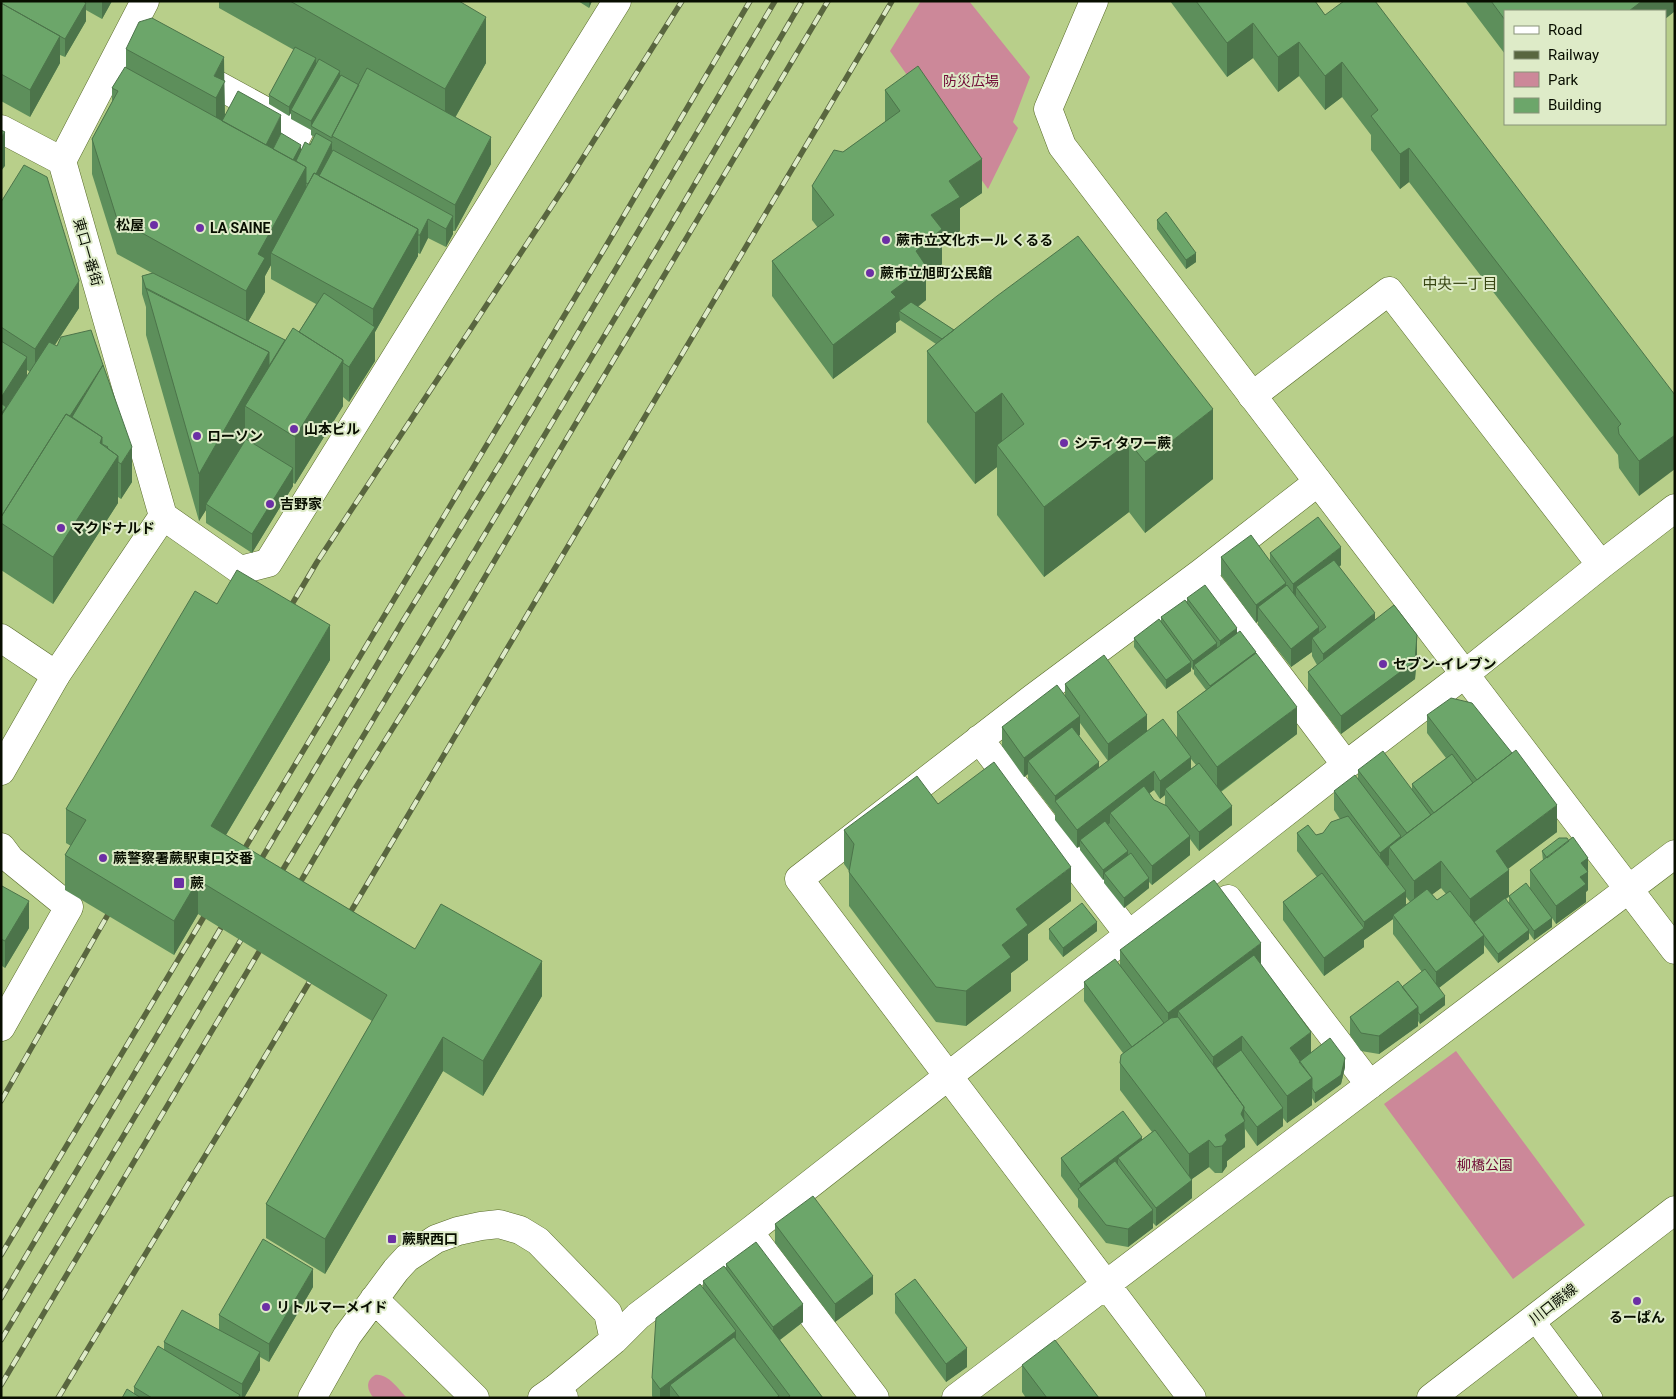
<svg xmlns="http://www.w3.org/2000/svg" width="1676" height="1399" font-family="Roboto,'Noto Sans JP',sans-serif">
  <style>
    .green { fill: #c89 }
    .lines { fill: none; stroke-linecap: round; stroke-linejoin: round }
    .lane-casing { stroke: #586b29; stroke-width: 22 }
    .street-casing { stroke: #586b29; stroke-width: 29 }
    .secondary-casing { stroke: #586b29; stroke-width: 29 }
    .lane { stroke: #fff; stroke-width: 21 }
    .street { stroke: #fff; stroke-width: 28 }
    .secondary { stroke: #fff; stroke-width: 28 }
    .rail-casing { stroke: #59663f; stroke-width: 5.5 }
    .rail { stroke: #deebc8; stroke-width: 4; stroke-dasharray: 11; stroke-linecap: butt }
    .wall { fill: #5d8f5b; fill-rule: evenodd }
    .shaded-wall { fill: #4c744a }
    .building { fill: #6ca66a; stroke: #4c744a }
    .poi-dot { fill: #6c2fa5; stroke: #deebc8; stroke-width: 2 }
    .labels { text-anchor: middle; stroke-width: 4; stroke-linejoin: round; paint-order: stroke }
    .park-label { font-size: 14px; fill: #700935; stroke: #deebc8 }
    .poi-label { font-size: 14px; font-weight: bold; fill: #080e00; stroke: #deebc8; text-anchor: start }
    .street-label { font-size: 14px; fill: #080e00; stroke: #deebc8 }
    .neighbourhood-label { font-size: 15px; fill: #394714; stroke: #deebc8 }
  </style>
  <rect width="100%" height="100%" fill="#b8cf8a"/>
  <!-- green -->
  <path class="green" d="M921,1H969L1030,77L1013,122L1018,128L988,189L890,51Z
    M1456,1051L1585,1225L1513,1279L1384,1104Z
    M375,1375C388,1373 398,1389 407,1398H374C367,1391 365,1381 375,1375Z"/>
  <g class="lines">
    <defs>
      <path id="lane" d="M1533,1319L1592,1398"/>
      <path id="street" d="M145,1L62,161L163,516
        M192,71L300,130L296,138
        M1,129L62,161
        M1252,396L1389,291L1601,565
        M1201,573L1346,765
        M979,739L1129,935
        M1,771L56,675L163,516L240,570L268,563L617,1
        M1,847L10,859L69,907L1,1027
        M1228,899L1370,1085
        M749,1232L875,1398
        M374,1299L475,1398
        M312,1398L347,1336L396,1270L407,1258L436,1239L458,1231L481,1226L499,1224L520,1230L538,1241L608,1313L614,1340
        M542,1398L555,1389L614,1340L638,1316L749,1232L1346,765L1465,674L1601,565L1675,508
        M956,1398L1675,854
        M1192,1398L799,879L1033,698L1201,573L1318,482"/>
      <path id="secondary" d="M1094,1L1048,109L1062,146L1675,950
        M1,638L56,675
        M555,1389L564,1398
        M1431,1398L1675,1210"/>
    </defs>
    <!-- lane casing -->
    <use href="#lane" class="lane-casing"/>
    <!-- street casing -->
    <use href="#street" class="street-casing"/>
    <!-- secondary casing -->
    <use href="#secondary" class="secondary-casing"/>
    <!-- lane -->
    <use href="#lane" class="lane"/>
    <!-- street -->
    <use href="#street" class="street"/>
    <!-- secondary -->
    <use href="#secondary" class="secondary"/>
    <defs>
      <path id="rail" d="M285,616L317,562L567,183L682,1
        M239,858L606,246L750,1
        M256,868L403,621L503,459L775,1
        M276,881L662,240L802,1
        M294,893L356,787L445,645L542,480L828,1
        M344,923L892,1
        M1,1101L114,904
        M1,1255L211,905
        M1,1298L228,916
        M1,1340L248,928
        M1,1385L266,940
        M58,1398L242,1095L316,971"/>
    </defs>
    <!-- rail casing -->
    <use href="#rail" class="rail-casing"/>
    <!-- rail -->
    <use href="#rail" class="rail"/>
  </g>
  <!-- wall -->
  <path class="wall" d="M1,1H112L102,19L86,10V21L65,57L60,55V63L30,117L1,101Z
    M219,1H460L486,63L455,118L491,164L455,231H453V234L446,247L428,238L420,254L418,253V256L375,332V361L349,402L343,397V406L295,484L293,483V486L252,553L206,523V510L199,521L146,335V307L142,294V276L152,273L117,254L92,174V139L112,102V88L126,67V49L224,81L225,116L281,133L301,151L310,145L314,137L311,135V130L291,119V113L289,116L269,104V95L294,50L219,8ZM271,265V279L316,304L299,332L285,340L248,322L265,292V276Z
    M578,1H592L589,8Z
    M1170,1H1315L1325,15L1675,395L1639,496L1619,468L1618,455L1409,182L1400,189L1371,150V135L1342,97L1325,110L1299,76L1278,92L1253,58L1227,77Z
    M1465,1H1675V11L1665,19V11H1505V54Z
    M885,90L982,193L960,208V231L942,243V264L926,277V300L918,307L954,330L1213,479L1145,533L1129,512L1044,577L997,515V467L975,484L927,422V351L936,344L900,320L896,323V332L833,379L772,296V261L818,228L812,220V186L843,152L885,122Z
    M1,202L79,308L55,345L132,482L121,499L118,497V503L53,604L1,570ZM27,370L30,372L6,409L27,376Z
    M1157,220L1196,262L1186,269L1157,229Z
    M1270,553L1341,565L1339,567L1375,620L1417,654L1415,679L1341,734L1308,691V672L1317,665L1312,656V652L1291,667L1258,625V621L1256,623L1221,575V557L1270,561Z
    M1187,598L1237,633L1256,653L1297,734L1221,792L1232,825L1199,851L1190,839V855L1152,885L1149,882V888L1124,908L1104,883V879L1103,880L1080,850V846L1077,848L1055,820V814L1028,779V774L1024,777L1002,746V727L1065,696V684L1147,731L1177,738V712L1206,690L1194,674V669L1193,670L1191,667V671L1166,689L1134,647V638L1161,622V617L1187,603ZM1080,723L1108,761L1099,768L1078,736L1080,735ZM1191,759L1196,765L1191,769ZM1154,790L1160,799L1165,795V805L1154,800L1149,793Z
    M217,604L330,660L226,835L415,949L542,996L483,1096L443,1071L325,1274L266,1238V1204L372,1021L198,914L174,955L65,890V855L71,846L66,843V809Z
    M1427,715L1557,832L1508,868L1509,896L1530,889V870L1543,861L1542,851L1569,840L1588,858V890L1586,892V902L1556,924L1552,918V927L1534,940L1529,933V939L1498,963L1484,945V953L1439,988L1445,1005L1420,1024L1418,1021V1026L1379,1054L1361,1051L1350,1035V1017L1402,987L1422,972L1393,934V919L1364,940V947L1324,976L1283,920V902L1317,877L1297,851V833L1316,835L1323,833L1340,819L1334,810V791L1358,779V770L1412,789V784L1446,758L1427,733ZM1441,888L1446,894L1437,900L1432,894ZM1406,897L1410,902L1406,905ZM1509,897V903L1506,899Z
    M938,804L1071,901L1028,934V960L1011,973V991L966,1026L936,1022L849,906V871L844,864V830Z
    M1,886L29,928L5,968L2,966L1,970Z
    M1049,929L1097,931L1063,957L1049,939Z
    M1120,950L1261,965L1311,1053L1345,1067L1341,1084L1315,1103L1312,1098V1105L1287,1123L1283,1118V1126L1257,1146L1245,1129V1147L1227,1161V1166L1222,1173H1215L1209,1167L1192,1179V1198L1156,1226L1153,1223V1228L1128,1247L1106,1243L1078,1207V1199L1061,1176V1158L1142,1140L1152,1132L1120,1090V1063L1123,1053L1084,1001V982L1120,966Z
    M775,1224L873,1294L835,1322L775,1243Z
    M726,1264L803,1322L780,1340L823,1398H653L652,1396V1378L703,1288V1281L726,1269Z
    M313,1287L269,1362L260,1357V1370L244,1398H122L134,1394V1387L164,1350V1342L219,1330V1315Z
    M895,1294L967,1367L946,1382L895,1313Z
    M1022,1365L1099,1398H1026L1022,1392Z"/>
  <!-- shaded-wall -->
  <path class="shaded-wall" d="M102,1H112L102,19Z
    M589,1H592L589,8Z
    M1642,1H1675V11L1665,19V11H1629Z
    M86,3V21L65,57V39Z
    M486,17V63L445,135V89Z
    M1253,23V58L1227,77V43Z
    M60,36V63L30,117V90Z
    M1299,42V76L1278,92V57Z
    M224,57L225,128L216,145V98L214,76Z
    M316,58V67L291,110V113L289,116V107Z
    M1342,62V97L1325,110V76Z
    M340,71V80L311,126V131V121Z
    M281,115V133L263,169V150Z
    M5,132V166L1,171V137Z
    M491,137V164L455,231V205Z
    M332,142V151L319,178L310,185Z
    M301,145V154L290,174L287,170Z
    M1409,148V182L1400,189V154Z
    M982,159V193L960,208V231L942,243V264L926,277V300L906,315L899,311L900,320L896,323V332L833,379V345L891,292L916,251L931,215L949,181Z
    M306,167V201L271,253V265L265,276V292L246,325V291L258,254Z
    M453,216V234L446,247V229Z
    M428,219V238L420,254V235Z
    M418,229V256L375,332V361L349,402V367L373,330V309Z
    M1196,253V262L1186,269V260Z
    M79,281V308L35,375V349Z
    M269,352V399L245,406V441L206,504V510L199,521V474Z
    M27,357V376L6,408V425L1,432L2,396Z
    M343,360V406L295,484V437Z
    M103,365V392L1,523Z
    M1002,393V451L997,445V467L975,484V413Z
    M1213,409V479L1145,533V462Z
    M1675,435V469L1639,496V461Z
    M102,437V481L118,456V503L53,604V557Z
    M1129,442V512L1044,577V507Z
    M132,447V482L121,499V464Z
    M293,468V486L252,553V534Z
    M1341,547V565L1302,596L1296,587V601L1293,603V584Z
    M1286,583V601L1258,607V621L1256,623V605Z
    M1375,613V632L1323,672V654Z
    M330,625V660L211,860V826Z
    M1319,627V646L1312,638V652L1291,667V649Z
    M1237,628V638L1220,651V641Z
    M1417,635V654L1415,679L1341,734V716Z
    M1217,643V653L1194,665V669L1193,670V661Z
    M1256,652V661L1210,696V686Z
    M1191,662V671L1166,689V680Z
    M1297,707V734L1217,794V767Z
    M1147,715V733L1108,762V744Z
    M1080,716V735L1034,769L1028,761V774L1024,777V758Z
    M1191,757V775L1165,789V795L1160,799V781Z
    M1099,762V781L1055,801V814V796Z
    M1154,771V790L1115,819L1110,813V823L1082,844L1080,840V846L1077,848V830Z
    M1557,805V832L1496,878V851Z
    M1232,806V825L1199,851V832Z
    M1190,836V855L1152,885V866Z
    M1401,836V855L1389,847V865L1380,871V853Z
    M1128,851V860L1104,873V879L1103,880V870Z
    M1588,858V890L1586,892V902L1556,924V906L1581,863Z
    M1441,861V888L1414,908V881Z
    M1071,867V901L1028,934V960L1011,973V991L966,1026V991L1002,945L1016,909Z
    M1509,870V896L1470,926V899Z
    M1149,878V888L1124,908V898Z
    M198,880V914L174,955V921Z
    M1406,891V909L1393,915V919L1364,940V922Z
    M29,901V928L5,968V941Z
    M1552,918V927L1534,940V931Z
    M1097,922V931L1063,957V948Z
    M1364,928V947L1324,976V958Z
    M1529,930V939L1498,963V954Z
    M1484,935V953L1436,990V972Z
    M2,942V969L1,970V943Z
    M1261,943V970L1178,1011V1032L1168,1040V1013Z
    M542,961V996L483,1096V1061Z
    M1445,996V1005L1420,1024V1015Z
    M1418,1007V1026L1379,1054V1036Z
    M1311,1032V1059L1297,1069L1290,1048Z
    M1242,1036V1062L1213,1084V1057Z
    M443,1037V1071L325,1274V1239Z
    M1345,1058V1067L1341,1084L1315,1103V1093Z
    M1312,1078V1105L1287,1123V1096Z
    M1244,1107L1245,1147L1227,1161V1166L1222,1173V1146L1225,1135L1241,1114Z
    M1283,1108V1126L1257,1146V1127Z
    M1142,1137V1156L1118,1158V1174L1080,1192V1184Z
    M1209,1140V1167L1189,1181V1154Z
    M1192,1180V1198L1156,1226V1208Z
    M1153,1210V1228L1128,1247V1229Z
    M313,1269V1287L269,1362V1344Z
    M873,1276V1294L835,1322V1304Z
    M803,1304V1322L773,1345V1327Z
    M736,1331V1349L670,1385V1398H660V1389Z
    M967,1348V1367L946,1382V1364Z
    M260,1352V1370L244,1398H242V1384Z"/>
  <!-- building -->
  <path class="building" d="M1,1H83L86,3L65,39L1,3Z
    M290,1H459L486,17L445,89Z
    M1196,1H1315L1325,15L1344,1H1375L1675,395V435L1639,461L1619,434L1618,427L1621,424L1409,148L1400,154L1371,116L1378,110L1342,62L1325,76L1299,42L1278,57L1253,23L1227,43Z
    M1491,1H1642L1629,11H1505V20Z
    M1,3L60,36L30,90L1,74Z
    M152,18L224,57L214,76L225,81L216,98L126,49L139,22Z
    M295,47L316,58L289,107L269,95Z
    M319,59L340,71L311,121L291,110Z
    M918,66L982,159L949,181L960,197L931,215L942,229L916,251L926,266L891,292L896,297L833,345L772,261L834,215L812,186L834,150L843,152L900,111L885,90Z
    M125,67L306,167L258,254L265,258L246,291L117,219L92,139L118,91L112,88Z
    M367,68L491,137L455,205L332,136Z
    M341,75L359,85L332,136V138L311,126Z
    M238,91L281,115L266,145L222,121Z
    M1,130L5,132L1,137Z
    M281,133L301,145L293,160L273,149Z
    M316,133L332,142L316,174L314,173L308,184L306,183V167L296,161L305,142L310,145Z
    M333,150L453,216L446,229L428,219L420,235H418V229L319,176Z
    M24,165L47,177L79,281L35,349L1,327V202Z
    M314,173L418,229L373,309L271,253Z
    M1166,212L1196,253L1186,260L1157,220Z
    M1078,236L1213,409L1145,462L1129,442L1044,507L997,445L1024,424L1002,393L975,413L927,351L997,296Z
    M153,273L285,340L269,366V352L146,289L142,276Z
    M146,288L269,352L199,474Z
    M324,293L375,327L349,367L343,363V360L299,332Z
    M911,302L954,330L942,339L899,311Z
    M293,328L343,360L295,437L245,406Z
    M91,330L103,365L70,416L66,414L1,517V416L49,342L57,346L61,337Z
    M1,341L27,357L2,396L1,395Z
    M103,365L132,447L121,464L118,462V456L107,448L108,447L102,444V437L72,417Z
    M1,403L6,407L1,414Z
    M66,414L102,437L100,443L118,456L53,557L1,523V517Z
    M246,439L293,468L252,534L206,504Z
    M1318,517L1341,547L1293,584L1270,553Z
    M1251,535L1286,583L1256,605L1221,557Z
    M1334,560L1375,613L1323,654L1312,638L1326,627L1296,587Z
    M237,570L330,625L211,826L415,949L441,904L542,961L483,1061L443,1037L325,1239L266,1204L387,995L198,880L174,921L65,855L86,820L66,809L195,591L217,604Z
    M1205,585L1237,628L1220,641L1187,598Z
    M1287,585L1319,627L1291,649L1258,607Z
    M1185,600L1217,643L1193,661L1161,617Z
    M1394,605L1417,635L1415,661L1341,716L1308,672Z
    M1159,619L1191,662L1166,680L1134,638Z
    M1240,631L1256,652L1210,686L1194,665Z
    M1256,653L1297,707L1217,767L1177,712Z
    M1104,655L1147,715L1108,744L1065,684Z
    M1057,685L1080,716L1024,758L1002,727Z
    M1451,698L1472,703L1512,753L1477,780L1427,715Z
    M1163,719L1191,757L1160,781L1154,771L1077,830L1055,801Z
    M1072,727L1099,762L1055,796L1028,761Z
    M1516,750L1557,805L1496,851L1509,870L1470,899L1441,861L1414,881L1389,847Z
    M1383,751L1431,815L1407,833L1358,770Z
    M1452,754L1473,783L1434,813L1412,784Z
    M994,762L1071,867L1016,909L1028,925L1002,945L1011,957L966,991L936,987L849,872L854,844L844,830L917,776L938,804Z
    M1199,763L1232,806L1199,832L1165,789Z
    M1355,775L1401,836L1380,853L1334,791Z
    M1144,786L1154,800L1167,806L1190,836L1152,866L1110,813Z
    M1348,816L1406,891L1364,922L1297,833L1308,825L1316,835L1323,833L1331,822Z
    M1105,821L1128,851L1103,870L1080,840Z
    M1573,837L1588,858L1581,863L1588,872L1580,877L1586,884L1556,906L1530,870Z
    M1559,838H1567L1569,841L1547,858L1542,851Z
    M1131,853L1149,878L1124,898L1104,873Z
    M1322,873L1364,928L1324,958L1283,902Z
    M1214,880L1261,943L1168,1013L1120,950Z
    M1526,883L1552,918L1534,931L1509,896Z
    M1,886H2L29,901L5,941L1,939Z
    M1427,889L1437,900L1450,891L1484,935L1436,972L1393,915Z
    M1505,898L1529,930L1498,954L1474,922Z
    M1082,903L1097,922L1063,948L1049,929Z
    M1254,955L1311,1032L1290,1048L1312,1078L1287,1096L1242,1036L1213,1057L1178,1011Z
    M1115,959L1164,1023L1132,1047L1084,982Z
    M1425,969L1445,996L1420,1015L1418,1012V1007L1402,987Z
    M1398,981L1418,1007L1379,1036L1361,1033L1350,1017Z
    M1178,1017L1244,1107L1241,1114L1245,1121L1225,1135L1227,1140L1222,1146L1215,1147L1209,1140L1189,1154L1120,1063L1121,1055L1171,1018Z
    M1330,1038L1345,1058L1341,1075L1315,1093L1312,1088V1078L1299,1062Z
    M1241,1050L1283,1108L1257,1127L1244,1110V1107L1216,1068Z
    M1123,1111L1142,1137L1080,1184L1061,1158Z
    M1155,1130L1192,1180L1156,1208L1118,1158Z
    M1115,1161L1153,1210L1128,1229L1106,1225L1078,1189Z
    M813,1196L873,1276L835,1304L775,1224Z
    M263,1239L313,1269L269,1344L219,1315Z
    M756,1242L803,1304L773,1327L726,1264Z
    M724,1266L823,1398H787L790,1396L703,1281Z
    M915,1279L967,1348L946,1364L895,1294Z
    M700,1284L736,1331L660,1389L652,1378L656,1318Z
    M182,1310L260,1352L242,1384L164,1342Z
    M734,1337L779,1396L776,1398H680L670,1385Z
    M1055,1340L1099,1398H1047L1022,1365Z
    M158,1346L240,1395L238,1398H152L134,1387Z
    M127,1389L141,1398H122Z"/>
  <!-- markers -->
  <g class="poi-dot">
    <circle cx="154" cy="225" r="5"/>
    <circle cx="200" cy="228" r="5"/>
    <circle cx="886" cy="240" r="5"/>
    <circle cx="870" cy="273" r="5"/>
    <circle cx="294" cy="429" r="5"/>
    <circle cx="197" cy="436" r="5"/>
    <circle cx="1064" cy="443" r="5"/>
    <circle cx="270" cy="504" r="5"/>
    <circle cx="61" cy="528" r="5"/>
    <circle cx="1383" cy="664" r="5"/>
    <circle cx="103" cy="858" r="5"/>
    <rect x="173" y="877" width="12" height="12" rx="2.5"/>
    <rect x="387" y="1234" width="10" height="10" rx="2.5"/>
    <circle cx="1637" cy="1301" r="5"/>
    <circle cx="266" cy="1307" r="5"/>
  </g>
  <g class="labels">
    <!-- park labels -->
    <g class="park-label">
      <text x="971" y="86">防災広場</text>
      <text x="1485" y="1170">柳橋公園</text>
    </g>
    <!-- poi labels -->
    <g class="poi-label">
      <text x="144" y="230" text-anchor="end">松屋</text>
      <text x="210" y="233">LA SAINE</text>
      <text x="896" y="245">蕨市立文化ホール くるる</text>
      <text x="880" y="278">蕨市立旭町公民館</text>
      <text x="304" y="434">山本ビル</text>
      <text x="207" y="441">ローソン</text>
      <text x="1074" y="448">シティタワー蕨</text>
      <text x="280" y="509">吉野家</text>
      <text x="71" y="533">マクドナルド</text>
      <text x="1393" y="669">セブン-イレブン</text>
      <text x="113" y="863">蕨警察署蕨駅東口交番</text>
      <text x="190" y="888">蕨</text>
      <text x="402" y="1244">蕨駅西口</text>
      <text x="276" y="1312">リトルマーメイド</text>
      <text x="1637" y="1322" text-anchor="middle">るーぱん</text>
    </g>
    <!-- street labels -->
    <g class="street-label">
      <text transform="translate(88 252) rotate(74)" y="5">東口一番街</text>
      <text transform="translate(1553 1304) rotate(-38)" y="5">川口蕨線</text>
    </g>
    <!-- neighbourhood labels -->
    <g class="neighbourhood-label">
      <text x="1460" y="289">中央一丁目</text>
    </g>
  </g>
  <!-- border -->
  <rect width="1676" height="1399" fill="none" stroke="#080e00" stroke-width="5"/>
  <!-- legend -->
  <rect x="1504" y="10" width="162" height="115" fill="#deebc8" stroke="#889378"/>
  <rect x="1514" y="26" width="25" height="8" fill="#ffffff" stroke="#889378"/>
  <text x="1548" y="35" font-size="15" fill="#080e00">Road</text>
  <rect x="1514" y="51" width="25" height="8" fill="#59663f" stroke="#889378"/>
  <text x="1548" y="60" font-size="15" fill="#080e00">Railway</text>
  <rect x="1514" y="72" width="25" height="15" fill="#cc8899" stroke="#889378"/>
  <text x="1548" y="85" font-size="15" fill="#080e00">Park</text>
  <rect x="1514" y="98" width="25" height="15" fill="#6ca66a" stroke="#889378"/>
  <text x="1548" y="110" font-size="15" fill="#080e00">Building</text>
</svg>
